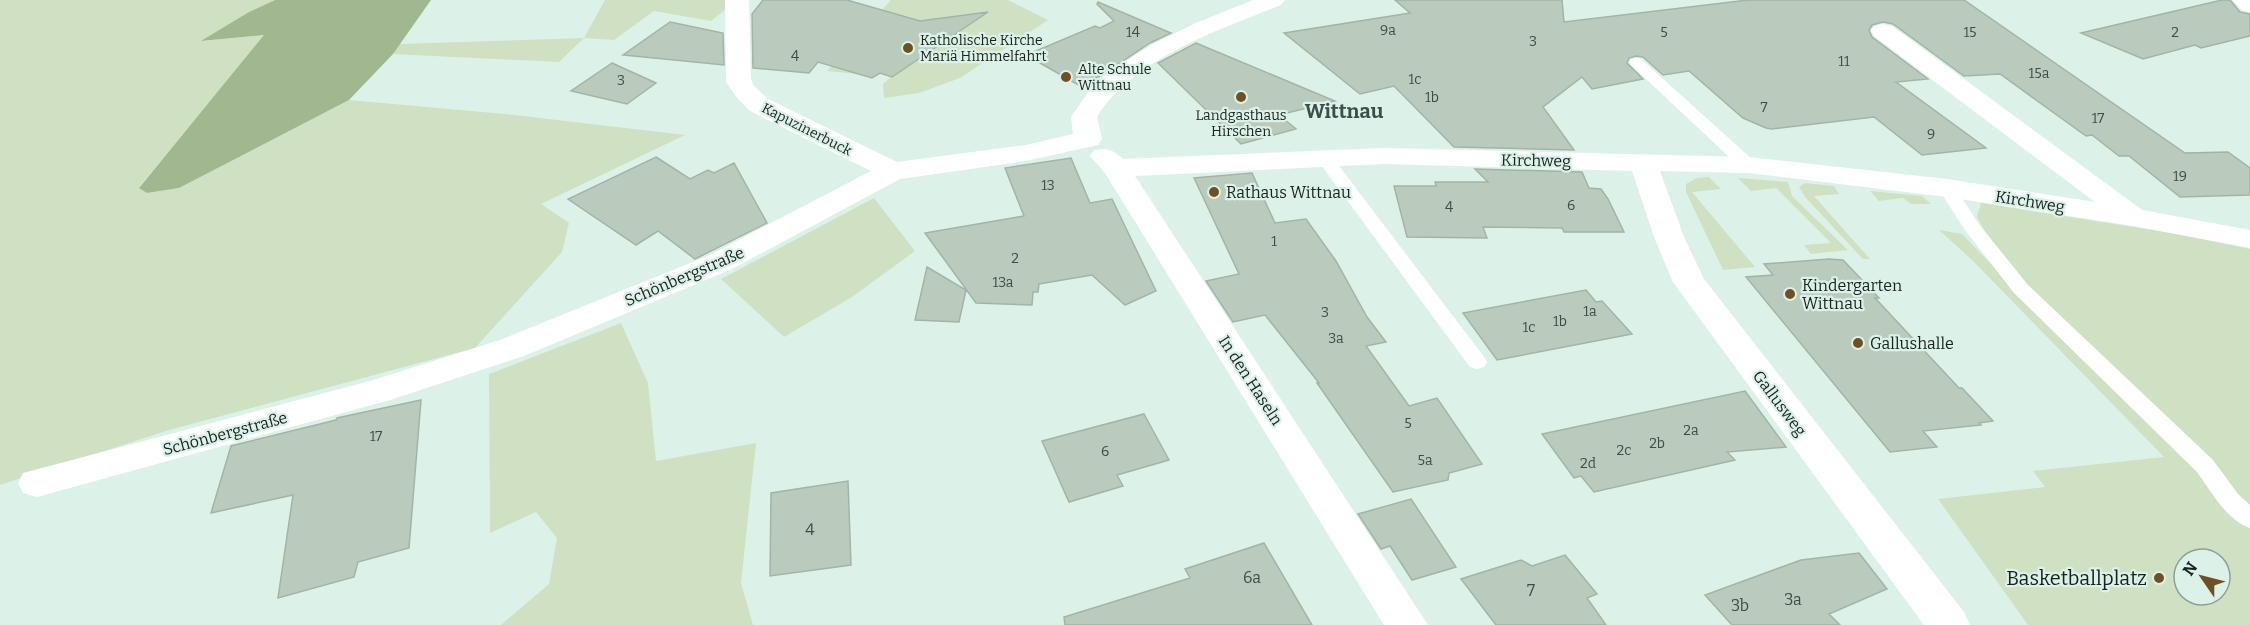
<svg xmlns="http://www.w3.org/2000/svg" width="2250" height="625" font-family="Bitter,serif">
  <style>
    .green { fill: #cfe1c2; fill-rule: evenodd }
    .forest { fill: #a0b78f }
    .building { fill: #bacbbd; stroke: #a3b4a7; stroke-width: 1.5 }
    .lines { fill: none; stroke-linecap: round; stroke-linejoin: round }
    .lane { fill: #fff; fill-rule: evenodd }
    .street { fill: #fff; fill-rule: evenodd }
    .poi-dot { fill: #6e5024; stroke: #dcf2e9; stroke-width: 2 }
    .labels { text-anchor: middle; stroke-width: 4.5; stroke-linejoin: round; paint-order: stroke }
    .number-label { font-size: 14px; fill: #424c46 }
    .far-poi-label { font-size: 14px; fill: #1a221f; stroke: #dcf2e9; text-anchor: start }
    .far-street-label { font-size: 14px; fill: #1a221f; stroke: #dcf2e9 }
    .street-label { font-size: 16px; fill: #1a221f; stroke: #dcf2e9 }
    .poi-label { font-size: 16px; fill: #1a221f; stroke: #dcf2e9; text-anchor: start }
    .near-number-label { font-size: 16px; fill: #424c46 }
    .quarter-label { font-size: 20px; font-weight: bold; fill: #3b4e47; stroke: #dcf2e9 }
    .near-poi-label { font-size: 20px; fill: #1a221f; stroke: #dcf2e9; text-anchor: end }
  </style>
  <rect width="100%" height="100%" fill="#dcf2e9"/>
  <!-- green -->
  <path class="green" d="M0,0H275L249,12L203,41L265,35L139,187L147,193L179,188L349,100L505,114L685,135L541,204L569,223L562,252L475,348L169,430L0,485Z
    M605,0H737L711,21L654,11L614,40L584,38L559,62L393,54L398,44L584,38Z
    M891,0H1008L1048,20L960,78L919,93L884,98L883,84L891,77L880,73L872,78L858,74L827,71Z
    M1709,177L1721,189L1692,192L1755,267L1723,270L1686,192V184L1697,178Z
    M1738,178L1788,182L1792,196L1848,250L1811,254L1804,245L1831,243L1776,188L1751,191Z
    M1805,183L1834,186L1839,194L1814,196L1870,259H1863L1805,197L1799,187Z
    M1870,191L1922,196L1931,204H1911L1903,198L1879,201Z
    M874,198L915,251L852,297L784,337L721,279Z
    M1981,203L2178,234L2250,249V625H2028L1938,499L2045,487L2033,471L2164,457L1973,261L1939,230L1962,234L2018,292L1977,217ZM2184,559H2220V595H2184Z
    M621,323L648,383L656,461L756,443L741,583L753,625H501L549,584L557,538L536,512L490,533L489,374Z"/>
  <!-- forest -->
  <path class="forest" d="M275,0H431L393,54L349,100L179,188L147,193L139,188L264,35L201,41L249,12Z"/>
  <!-- building -->
  <path class="building" d="M763,0H847L920,21L988,12L892,77L880,73L872,78L818,62L809,73L753,68L752,14Z
    M1395,0H1562L1564,22L1748,0H1964L2185,153L2228,152L2250,168V195L2180,197L2129,156H2119L2092,135L2086,136L2000,74L1964,76L1893,24L1883,22L1872,25L1869,30L1872,37L1928,79L1896,82L1986,148L1922,155L1874,117L1772,129L1766,128L1743,118L1689,71L1663,75L1643,57L1636,56L1629,58L1627,63L1643,79L1592,89L1582,77L1543,107L1574,150L1454,147L1394,86L1360,94L1284,33L1410,13Z
    M2222,0H2230L2240,12L2250,14V36L2201,48L2195,45L2143,59L2081,33Z
    M1098,2L1171,33L1150,43L1102,75L1080,86L1026,55L1095,26L1100,28L1114,21L1097,4Z
    M670,22L723,33L724,65L623,55Z
    M1196,43L1335,101L1279,115L1296,129L1241,144L1158,63Z
    M612,63L656,83L627,104L571,91Z
    M656,157L690,179L708,170L714,173L734,163L767,223L695,259L658,231L636,245L568,199Z
    M1071,158L1090,203L1112,199L1156,291L1125,305L1092,275L1039,284L1038,292H1033L1032,305L976,303L925,233L1024,216L1005,168Z
    M1475,169L1582,172L1589,188L1601,189L1608,199L1624,232H1564L1562,228L1483,227L1487,238L1407,237L1394,186H1436L1435,182H1488Z
    M1252,173L1275,223L1306,219L1336,261L1367,317L1386,342L1366,346L1409,406L1437,398L1482,464L1449,473L1448,480L1393,492L1317,383H1319L1265,315L1233,322L1206,281L1239,274L1194,178Z
    M1829,259L1843,260L1879,298H1875L1959,388H1962L1993,421L1979,423L1981,425L1923,431L1937,447L1890,452L1746,277L1773,275L1764,264Z
    M927,267L966,290L959,322L915,320Z
    M1586,290L1596,302L1602,301L1632,334L1497,360L1463,313Z
    M1745,391L1786,447L1727,452L1735,460L1594,492L1581,476L1574,478L1542,434Z
    M421,400L409,548L358,562L354,577L278,598L293,495L211,513L231,446L336,420L337,418Z
    M1144,414L1169,460L1117,475L1123,486L1069,502L1042,441Z
    M848,481L851,565L770,576L771,493Z
    M1411,499L1456,567L1412,580L1390,546L1381,549L1358,514Z
    M1264,543L1312,625H1065L1064,617L1190,578L1185,569Z
    M1859,553L1887,589L1829,614L1840,625H1732L1705,595L1801,560Z
    M1565,555L1597,594L1587,598L1606,625H1496L1461,579L1521,560L1532,566Z"/>
  <g class="lines">
    <!-- lane -->
    <path class="lane" d="M1636,58L1641,59L1754,161L1756,165L1754,169H1742L1631,65L1629,62L1631,59Z
      M1324,153L1330,154L1484,357L1487,362L1484,367L1477,369L1470,367L1316,158Z
      M1947,183L1953,184L1978,223L2028,285L2213,460L2238,494L2250,505V528C2226,520 2211,491 2197,472L2014,293L1965,230L1938,188L1941,184Z"/>
    <!-- street -->
    <path class="street" d="M725,0H749L751,78L753,85L768,99L897,162L1026,145L1073,134L1071,117L1091,88L1109,72L1151,45L1196,23L1253,0H1285L1281,5C1219,30 1134,58 1097,117L1102,139L1098,145L1026,161L900,179L732,269L524,356L390,400L37,497L23,493L18,483L23,473L370,381L500,340L710,255L871,171L750,111L737,98L726,82Z
      M2232,0H2250V12L2242,10Z
      M1883,24L1892,26L2142,210L2250,230V248L2133,226L1947,197L1748,173L1660,171L1684,237L1704,279L1964,612L1970,625H1924L1673,282L1654,237L1632,171L1384,164L1135,176L1428,625H1384L1105,173L1090,156L1094,150C1108,147 1113,150 1123,159L1384,148L1748,157L1947,179L2095,202L1874,36L1871,31L1874,26Z"/>
  </g>
  <!-- markers -->
  <g class="poi-dot">
    <circle cx="908" cy="48" r="6"/>
    <circle cx="1066" cy="77" r="6"/>
    <circle cx="1241" cy="97" r="6"/>
    <circle cx="1214" cy="192" r="6"/>
    <circle cx="1790" cy="294" r="6"/>
    <circle cx="1858" cy="343" r="6"/>
    <circle cx="2159" cy="578" r="6"/>
  </g>
  <g class="labels">
    <!-- number labels -->
    <g class="number-label">
      <text x="1388" y="35">9a</text>
      <text x="1133" y="37">14</text>
      <text x="1664" y="37">5</text>
      <text x="1970" y="37">15</text>
      <text x="2175" y="37">2</text>
      <text x="1533" y="46">3</text>
      <text x="795" y="61">4</text>
      <text x="1844" y="66">11</text>
      <text x="2039" y="78">15a</text>
      <text x="1415" y="84">1c</text>
      <text x="621" y="85">3</text>
      <text x="1432" y="102">1b</text>
      <text x="1764" y="112">7</text>
      <text x="2098" y="123">17</text>
      <text x="1931" y="139">9</text>
      <text x="2180" y="181">19</text>
      <text x="1048" y="190">13</text>
      <text x="1571" y="210">6</text>
      <text x="1449" y="212">4</text>
      <text x="1274" y="246">1</text>
      <text x="1015" y="263">2</text>
      <text x="1003" y="287">13a</text>
      <text x="1590" y="316">1a</text>
      <text x="1325" y="317">3</text>
      <text x="1560" y="326">1b</text>
      <text x="1529" y="332">1c</text>
      <text x="1336" y="343">3a</text>
      <text x="1408" y="428">5</text>
      <text x="1691" y="435">2a</text>
      <text x="376" y="441">17</text>
      <text x="1657" y="448">2b</text>
      <text x="1624" y="455">2c</text>
      <text x="1105" y="456">6</text>
      <text x="1425" y="465">5a</text>
      <text x="1588" y="468">2d</text>
    </g>
    <!-- far-poi labels -->
    <g class="far-poi-label">
      <text x="920" y="45">Katholische Kirche<tspan x="920" dy="16">Mariä Himmelfahrt</tspan></text>
      <text x="1078" y="74">Alte Schule<tspan x="1078" dy="16">Wittnau</tspan></text>
      <text x="1241" y="120" text-anchor="middle">Landgasthaus<tspan x="1241" dy="16">Hirschen</tspan></text>
    </g>
    <!-- far-street labels -->
    <g class="far-street-label">
      <text transform="translate(807 129) rotate(27)" y="5">Kapuzinerbuck</text>
    </g>
    <!-- street labels -->
    <g class="street-label">
      <text transform="translate(1536 160) rotate(1)" y="6">Kirchweg</text>
      <text transform="translate(2030 201) rotate(9)" y="6">Kirchweg</text>
      <text transform="translate(684 276) rotate(-23)" y="6">Schönbergstraße</text>
      <text transform="translate(1251 380) rotate(57)" y="6">In den Haseln</text>
      <text transform="translate(1780 403) rotate(53)" y="6">Gallusweg</text>
      <text transform="translate(225 433) rotate(-15)" y="6">Schönbergstraße</text>
    </g>
    <!-- poi labels -->
    <g class="poi-label">
      <text x="1226" y="198">Rathaus Wittnau</text>
      <text x="1802" y="291">Kindergarten<tspan x="1802" dy="18">Wittnau</tspan></text>
      <text x="1870" y="349">Gallushalle</text>
    </g>
    <!-- near-number labels -->
    <g class="near-number-label">
      <text x="810" y="535">4</text>
      <text x="1252" y="583">6a</text>
      <text x="1531" y="596">7</text>
      <text x="1793" y="605">3a</text>
      <text x="1740" y="611">3b</text>
    </g>
    <!-- quarter labels -->
    <g class="quarter-label">
      <text x="1344" y="118">Wittnau</text>
    </g>
    <!-- near-poi labels -->
    <g class="near-poi-label">
      <text x="2147" y="585">Basketballplatz</text>
    </g>
  </g>
  <!-- north arrow -->
  <g transform="translate(2202 577) rotate(305)"><circle r="28" fill="#dcf2e9" stroke="#8e9f98" stroke-width="1.5"/>
  <path d="M0-4.5L10 22L0 15L-10 22Z" fill="#6e5024"/>
  <text y="-9" font-size="16" font-weight="bold" text-anchor="middle" fill="#1a221f">N</text>
  </g>
</svg>
